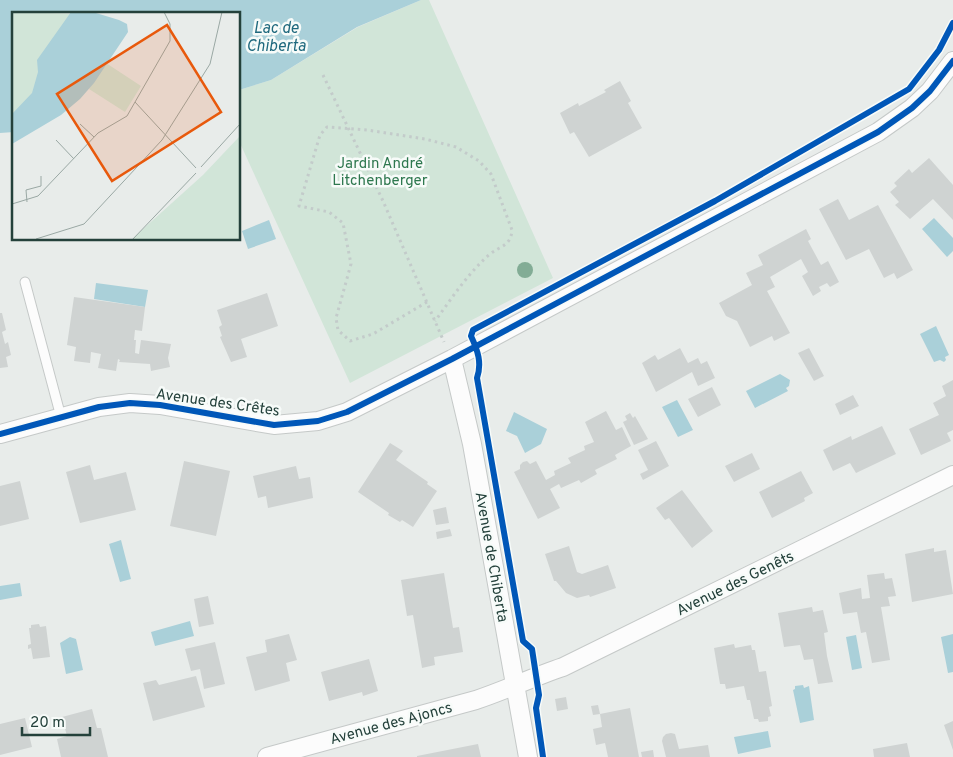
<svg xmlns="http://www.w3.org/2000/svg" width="953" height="757" font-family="Overpass,sans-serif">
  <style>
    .green { fill: #d1e5d8 }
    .water { fill: #aad0d9 }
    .building { fill: #cfd3d2 }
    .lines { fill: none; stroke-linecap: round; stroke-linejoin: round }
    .lane-casing { stroke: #c5c9c8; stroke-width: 11 }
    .street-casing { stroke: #c5c9c8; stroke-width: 20 }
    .path { stroke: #c3cbca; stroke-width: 3; stroke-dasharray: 2.5 4; stroke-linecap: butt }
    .lane { stroke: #fcfcfc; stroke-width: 9 }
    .street { stroke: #fcfcfc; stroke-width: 18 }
    .cycleway-casing { stroke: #f7fbf9; stroke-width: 9 }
    .cycleway { stroke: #0057b8; stroke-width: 6 }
    .tree { fill: #82ac95 }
    .labels { text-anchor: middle; stroke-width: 5; stroke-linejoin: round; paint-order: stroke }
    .park-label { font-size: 15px; fill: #2e784f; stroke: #f7fbf9 }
    .street-label { font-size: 15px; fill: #24413b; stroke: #f7fbf9 }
    .water-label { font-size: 16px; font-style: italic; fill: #1e687d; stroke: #f7fbf9 }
    .inset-road { fill: none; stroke: #9aa8a4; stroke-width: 1 }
    .view { fill: #e8590c; fill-opacity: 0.15; stroke: #e8590c; stroke-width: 2.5 }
    .inset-edge { fill: none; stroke: #24413b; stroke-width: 2.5 }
  </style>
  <rect width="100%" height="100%" fill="#e8ecea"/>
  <!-- green -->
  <path class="green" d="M421,0H429L553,278L350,383L239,141V90L271,80L358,27Z"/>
  <!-- water -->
  <path class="water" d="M0,0H421L357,27L271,80L239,90V14H14V132L0,133Z
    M934,218L953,238V251L947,257L922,229Z
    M269,220L276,239L248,249L242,231Z
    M96,283L148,290L145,307L94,299Z
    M936,326L949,355L945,357L946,360L944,362L940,360L934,362L920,334Z
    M780,374L790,380L789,386L786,388L788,391L755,408L746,391Z
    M677,400L693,430L678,437L662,407Z
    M514,412L547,429L541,444L525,453L517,436L506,431Z
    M121,540L131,579L120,582L109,544Z
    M20,583L22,596L0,600V586Z
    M190,621L194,636L155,646L151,632Z
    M953,634V672L948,673L941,637Z
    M856,635L862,668L852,670L846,637Z
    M70,637L76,639L83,670L66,674L60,643Z
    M803,685L804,688L809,686L814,720L800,723L793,690L795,689V686Z
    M768,731L771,747L738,754L734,737Z"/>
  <!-- building -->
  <path class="building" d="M620,81L631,101L628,103L642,128L589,157L574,132L570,134L560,113L578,103L579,106L606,92L604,90Z
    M929,158L953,185V220L933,199L910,219L895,205L899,202L890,192L897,186L894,183L909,169L912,173Z
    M838,199L849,220L878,205L913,270L897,279L894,273L884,278L869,249L846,260L819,209Z
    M806,229L811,239L808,241L821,265L828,261L839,282L830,287L827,283L819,287L821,291L813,296L802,276L808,272L801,259L770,277L775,287L767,291L790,333L774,341L772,336L750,347L737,321L726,316L719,303L752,285L746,273L763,265L758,255Z
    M267,293L278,326L241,339L247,357L231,362L220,337L222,336L219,327L222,325L217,310Z
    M74,297L145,307L142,331L135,330L134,340H136L135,353L139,354L141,340L171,344L168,358L170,367L151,371L150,364L119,362L120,360L118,359L116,371L98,368L101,354L91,352L90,363L74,361L76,347L67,345Z
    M0,313H2L6,330L2,332L5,344L8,342L11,355L6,357L8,367L0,368Z
    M680,348L688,363L698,358L701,364L707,361L715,378L698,386L692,372L656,392L642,363L655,355L658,360Z
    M809,348L824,376L814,381L798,353Z
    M953,380V430L947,433L951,441L921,455L909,429L939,415L933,403L946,396L942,386Z
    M712,387L721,405L698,417L688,399Z
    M853,395L859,406L840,415L835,404Z
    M606,411L616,430L622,427L631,446L615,455L617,459L595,470L597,474L581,483L579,480L561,488L559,484L550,489L560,508L538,519L514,472L520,469V465L523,462L527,461L530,464L536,461L546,480L555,475L554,471L571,463L568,458L585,450L584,446L594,442L585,422Z
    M630,413L633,418L635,416L648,439L634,445L623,422L627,420L625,416Z
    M882,426L896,454L856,473L850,463L833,471L823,450L851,436L852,440Z
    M656,441L669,466L643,480L640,474L648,470L638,450Z
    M390,443L403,451L396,460L428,482L427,484L437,491L413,527L402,520L400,522L388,515L389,513L358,492Z
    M752,453L760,469L734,482L725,466Z
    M184,461L230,471L216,536L170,526Z
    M90,465L94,480L126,472L136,510L80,523L66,472Z
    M296,466L299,479L310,477L313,498L268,508L266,496L258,498L253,476Z
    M801,471L813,493L804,498L805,501L772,518L759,492Z
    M20,481L29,519L0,526V486Z
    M682,490L713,531L692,548L669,518L665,520L656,508Z
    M446,507L449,523L436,525L433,510Z
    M450,529L452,536L437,539L436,532Z
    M569,546L577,572L582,574L608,565L616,588L590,597L589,595L577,598L566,593L556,581H554L545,554Z
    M934,548V552L946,550L953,594L912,602L905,554Z
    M444,573L453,628L459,627L463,652L434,657L435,665L422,668L413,615L407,616L401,580Z
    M884,573L885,579L892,578L896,596L888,597L890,606L881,607L890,660L872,663L866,632L861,633L857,612L843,614L839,593L861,588L862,599L870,598L867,575Z
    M208,596L214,624L199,627L194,599Z
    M812,607L813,612L823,610L828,632L824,633L827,656L833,682L818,684L813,659L804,660L800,645L784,647L778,613Z
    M39,624L40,627L46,626L50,657L33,659L31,648L28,649V645L31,644L29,628H31V625Z
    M289,634L297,660L286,663L290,681L255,691L246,657L267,652L265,640Z
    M215,642L225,684L204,689L200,669L191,671L185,649Z
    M734,644L735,648L751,645L752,650H755L759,672L766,671L772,706L769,707L771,716L768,717V721L759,722L758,719H754L750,700H747L744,686L726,689L725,684H720L714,648Z
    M369,659L378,691L363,696L362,692L329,701L321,672Z
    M196,676L205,707L153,721L143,683L156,680L159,685Z
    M566,697L568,709L557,711L555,699Z
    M598,705L600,714L630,708L639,757H608L605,743L596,745L593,729L602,727L600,714L593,715L591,706Z
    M92,709L97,728H101L108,757H61L57,739L67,736L62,717Z
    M25,718L32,747L0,755V724Z
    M953,721V750L944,725Z
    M671,733L675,734L679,749L708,745L710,757H666L662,741L663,737L666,734Z
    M907,743L910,757H874L873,749Z
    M478,744L481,757H417V756Z
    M653,750L654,757H642L641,752Z"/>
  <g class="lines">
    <defs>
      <path id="lane" d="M25,282L61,417"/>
      <path id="street" d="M452,359L472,444L528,757
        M0,434L99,407L130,403L160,405L274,425L318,421L347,412L452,359L878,132L912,108L930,91L953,61
        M267,757L476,700C506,690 533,677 563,667L953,475"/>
    </defs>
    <!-- lane casing -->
    <use href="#lane" class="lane-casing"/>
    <!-- street casing -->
    <use href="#street" class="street-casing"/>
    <!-- path -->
    <path class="path" d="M323,75L383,201L444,342
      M427,302L373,334L350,341L338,330L336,318L351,264L343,223L329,212L299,206L320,135L327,127L367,130L425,139L456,147L479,161L491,174L512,230C511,246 500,246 490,254C468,273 452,298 435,321"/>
    <!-- lane -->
    <use href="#lane" class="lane"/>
    <!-- street -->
    <use href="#street" class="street"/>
    <defs>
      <path id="cycleway" d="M0,434L99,407L130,403L160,405L274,425L318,421L347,412L452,359L878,132L912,108L930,91L953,61
        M543,757L536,708L539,695L532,649L523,641L477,378C482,363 478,351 471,336L473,330L715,201L909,89L939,50L953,23"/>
    </defs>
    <!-- cycleway casing -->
    <use href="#cycleway" class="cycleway-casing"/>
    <!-- cycleway -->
    <use href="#cycleway" class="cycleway"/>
  </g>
  <!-- trees -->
  <circle class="tree" cx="525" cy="270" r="8"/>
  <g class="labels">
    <!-- park labels -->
    <g class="park-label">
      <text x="380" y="168">Jardin André<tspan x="380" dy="17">Litchenberger</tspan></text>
    </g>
    <!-- street labels -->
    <g class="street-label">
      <text transform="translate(218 402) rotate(8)" y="5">Avenue des Crêtes</text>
      <text transform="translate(492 557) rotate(80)" y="5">Avenue de Chiberta</text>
      <text transform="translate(735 583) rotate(-26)" y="5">Avenue des Genêts</text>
      <text transform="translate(391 723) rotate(-15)" y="5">Avenue des Ajoncs</text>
    </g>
    <!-- water labels -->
    <g class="water-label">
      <text x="276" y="33">Lac de<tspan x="276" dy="18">Chiberta</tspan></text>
    </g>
  </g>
  <!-- overview -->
  <g transform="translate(12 12)">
    <rect width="228" height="228" fill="#e8ecea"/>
    <path d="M0,0L68,2L0,130ZM94,51L129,74L113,100L77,77ZM227,125V227H120L191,163Z" fill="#d1e5d8"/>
    <path d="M59,0L84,1L107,8L115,12L116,20L82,71L68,87L49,103L0,132V102L20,81L26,60L25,48Z" fill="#aad0d9"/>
    <path class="inset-road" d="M123,90L184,156M68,112L82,125M44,128L62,147M189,155L228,112M15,190L14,178L29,174V164M0,192L26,184L86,121L115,104L158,29V12L152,0M24,227L72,212L150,128L198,52L210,0M121,227L184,161"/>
    <path class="view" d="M155,13L209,100L100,169L45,82Z"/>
    <rect width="228" height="228" class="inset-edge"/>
  </g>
  <!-- scale -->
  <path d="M22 727v8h68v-8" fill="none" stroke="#24413b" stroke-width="2.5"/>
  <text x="30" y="727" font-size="15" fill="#24413b" stroke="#f7fbf9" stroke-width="4" paint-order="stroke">20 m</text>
</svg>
